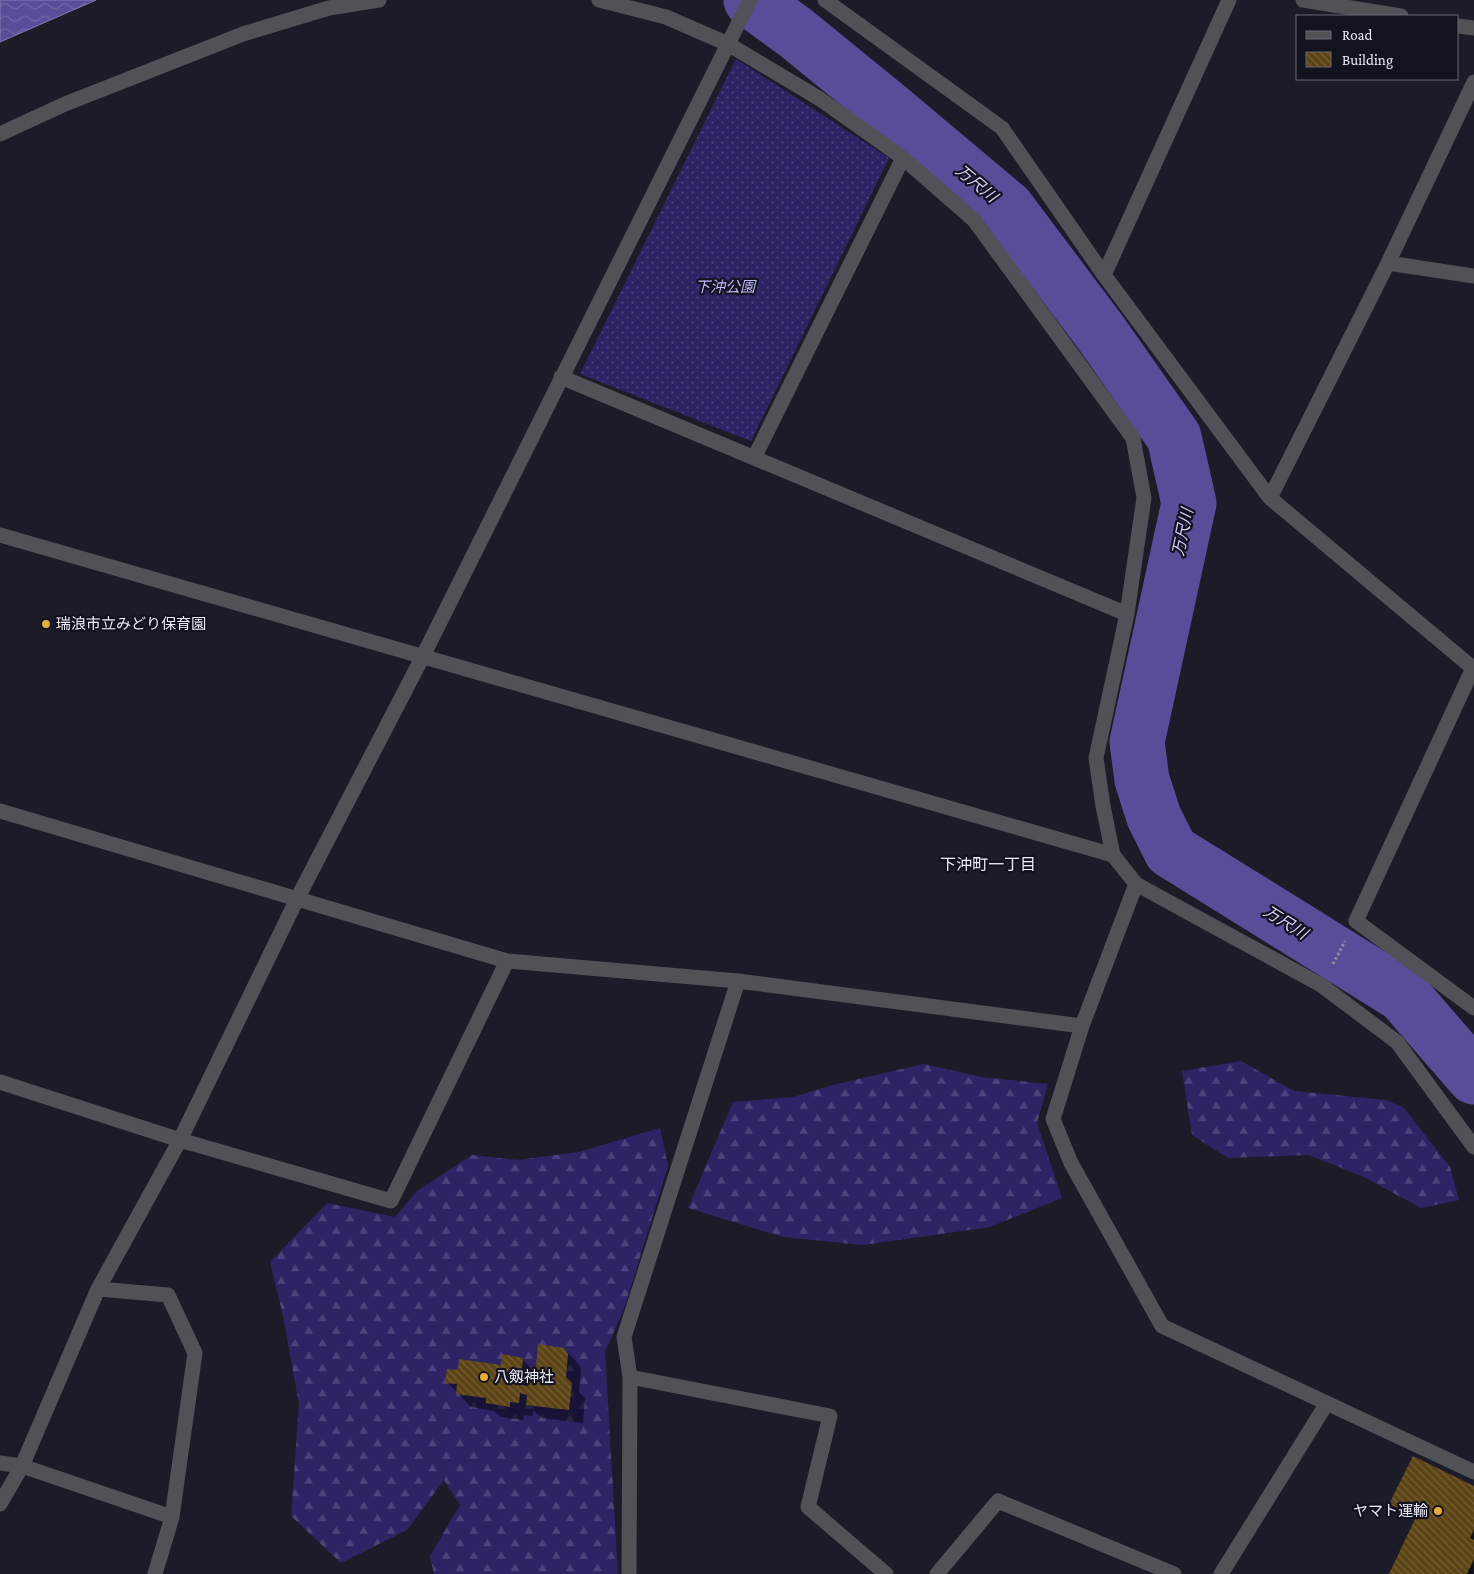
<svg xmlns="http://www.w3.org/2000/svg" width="1474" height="1574" font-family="'Crimson Pro','Noto Sans JP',serif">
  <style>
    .grass { fill: url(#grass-dots) }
    .forest { fill: url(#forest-firs) }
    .water { fill: url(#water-waves); stroke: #837db5 }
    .shadow { fill: #0007 }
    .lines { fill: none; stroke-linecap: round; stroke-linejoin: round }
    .river { stroke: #564e99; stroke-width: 55 }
    .building { fill: url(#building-back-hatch) }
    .path { stroke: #8c8c97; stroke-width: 3; stroke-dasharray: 2.5 2.5; stroke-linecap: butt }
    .minor { stroke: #515158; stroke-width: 15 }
    .poi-dot { fill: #e6ac36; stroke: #131320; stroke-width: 2 }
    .labels { text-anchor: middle; stroke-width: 4.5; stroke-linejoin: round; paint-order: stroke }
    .park-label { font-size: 15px; font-style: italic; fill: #bcb9f9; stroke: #131320 }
    .poi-label { font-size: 15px; fill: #ebebf5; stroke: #131320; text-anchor: start }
    .water-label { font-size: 16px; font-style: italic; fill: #d2d1fc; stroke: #131320 }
    .neighbourhood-label { font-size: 16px; fill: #ebebf5; stroke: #131320 }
  </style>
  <defs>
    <pattern id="grass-dots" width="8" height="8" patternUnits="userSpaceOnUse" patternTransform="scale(1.25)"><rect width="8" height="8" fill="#2e2365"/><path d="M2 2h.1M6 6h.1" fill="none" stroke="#4c437c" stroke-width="1.8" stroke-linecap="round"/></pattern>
    <pattern id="forest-firs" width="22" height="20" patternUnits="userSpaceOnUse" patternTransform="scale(1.25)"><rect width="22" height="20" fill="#2e2365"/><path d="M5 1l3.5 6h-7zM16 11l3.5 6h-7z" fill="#4c437c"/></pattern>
    <pattern id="water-waves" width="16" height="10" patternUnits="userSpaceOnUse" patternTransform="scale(1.25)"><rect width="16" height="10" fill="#564e99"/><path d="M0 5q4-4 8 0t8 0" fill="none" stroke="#6e68a8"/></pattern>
    <pattern id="building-back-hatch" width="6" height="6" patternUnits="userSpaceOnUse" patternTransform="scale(1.25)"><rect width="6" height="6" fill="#5c4414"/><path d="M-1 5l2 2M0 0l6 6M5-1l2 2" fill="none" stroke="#745f37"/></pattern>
  </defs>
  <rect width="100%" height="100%" fill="#1c1c29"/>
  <!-- grass -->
  <path class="grass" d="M736,59L889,158L751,441L580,374Z"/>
  <!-- forest -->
  <path class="forest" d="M1241,1061L1294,1091L1386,1100L1404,1108L1450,1167L1459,1200L1421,1208L1364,1177L1309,1155L1228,1158L1192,1135L1182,1071Z
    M924,1064L981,1077L1048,1084L1037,1123L1062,1198L990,1227L863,1245L783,1237L688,1208L733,1102L793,1097L833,1085Z
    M660,1128L668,1166L624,1309L605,1352L618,1574H434L430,1556L460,1505L444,1480L407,1530L341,1563L291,1516L299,1404L283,1316L270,1262L327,1203L395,1217L417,1191L472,1155L518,1160L579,1152Z"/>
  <!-- water -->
  <path class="water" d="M0,0H96L0,42Z"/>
  <!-- shadow -->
  <path class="shadow" d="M564,1349L578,1363L581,1369L579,1392L585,1398L583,1423L542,1418L533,1410V1416L524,1415L523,1420L501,1417L494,1411L471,1407L447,1382L459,1372L502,1366L522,1359L536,1374Z
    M1474,1487L1473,1574H1390L1416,1518L1395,1508L1391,1504Z"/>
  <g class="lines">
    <!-- river -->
    <path class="river" d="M751,0L796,33L888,108L1007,208L1101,333L1174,437L1189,503L1137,742L1142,780L1154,817L1171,851L1403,995L1474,1077"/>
  </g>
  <!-- building -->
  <path class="building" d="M538,1344L564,1348L568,1354L566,1377L572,1383L569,1410L526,1405L527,1395L520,1393L519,1403L510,1402V1407L486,1403V1398L456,1394L457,1384L445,1383L447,1369L458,1370L459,1359L501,1365L502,1354L523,1358L521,1385L527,1386L528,1376L535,1378Z
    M1413,1456L1474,1486V1529L1470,1538L1474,1540V1559L1467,1574H1389L1416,1517L1389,1504Z"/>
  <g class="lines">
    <!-- path -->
    <path class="path" d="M1333,964L1345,941"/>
    <!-- minor -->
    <path class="minor" d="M599,0L666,17L728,44L820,99L903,158L974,220L1133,438L1144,498L1127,614
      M825,0L1002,128L1104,275L1270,498L1474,669
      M1303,0L1401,16
      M1458,26L1474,28
      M0,134L65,104L243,34L329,8L379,0
      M1388,263L1474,276
      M1104,275L1229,0
      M561,377L1127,614L1096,758L1103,806L1113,855L1136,884L1321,985L1397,1042L1474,1147
      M754,458L903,158
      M1270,498L1388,263L1474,82
      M0,535L1113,855
      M1474,666L1356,921L1474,1008
      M0,811L507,961L738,981L1082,1026
      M1136,884L1082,1026L1053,1119L1071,1163L1162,1326L1474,1472
      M0,1082L180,1140L391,1201L507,961
      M98,1289L168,1295L195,1353L172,1517
      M630,1377L830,1416L808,1507L886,1574
      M0,1463L22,1466L172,1517L155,1574
      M0,1504L22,1466L98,1289L180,1140L297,899L423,656L750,0
      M629,1574L630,1377L624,1337L738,981
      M937,1574L998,1501L1174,1574
      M1221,1574L1327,1403"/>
  </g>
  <!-- markers -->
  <g class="poi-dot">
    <circle cx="46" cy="624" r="5"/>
    <circle cx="484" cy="1377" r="5"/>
    <circle cx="1438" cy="1511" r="5"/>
  </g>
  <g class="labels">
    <!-- park labels -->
    <g class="park-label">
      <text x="725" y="292">下沖公園</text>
    </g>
    <!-- poi labels -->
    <g class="poi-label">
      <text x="56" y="629">瑞浪市立みどり保育園</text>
      <text x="494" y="1382">八剱神社</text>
      <text x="1428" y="1516" text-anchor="end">ヤマト運輸</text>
    </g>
    <!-- water labels -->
    <g class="water-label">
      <text transform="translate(977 183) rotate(40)" y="6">万尺川</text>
      <text transform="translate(1182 532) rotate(-78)" y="6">万尺川</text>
      <text transform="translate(1286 922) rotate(32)" y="6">万尺川</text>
    </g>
    <!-- neighbourhood labels -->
    <g class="neighbourhood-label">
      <text x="988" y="870">下沖町一丁目</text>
    </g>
  </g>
  <!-- legend -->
  <rect x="1296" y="15" width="162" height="65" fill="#131320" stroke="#696975"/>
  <rect x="1306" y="31" width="25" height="8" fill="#515158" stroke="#696975"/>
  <text x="1342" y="40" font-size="15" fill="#ebebf5">Road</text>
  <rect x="1306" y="52" width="25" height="15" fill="url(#building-back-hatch)" stroke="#696975"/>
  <text x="1342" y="65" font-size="15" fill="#ebebf5">Building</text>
</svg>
